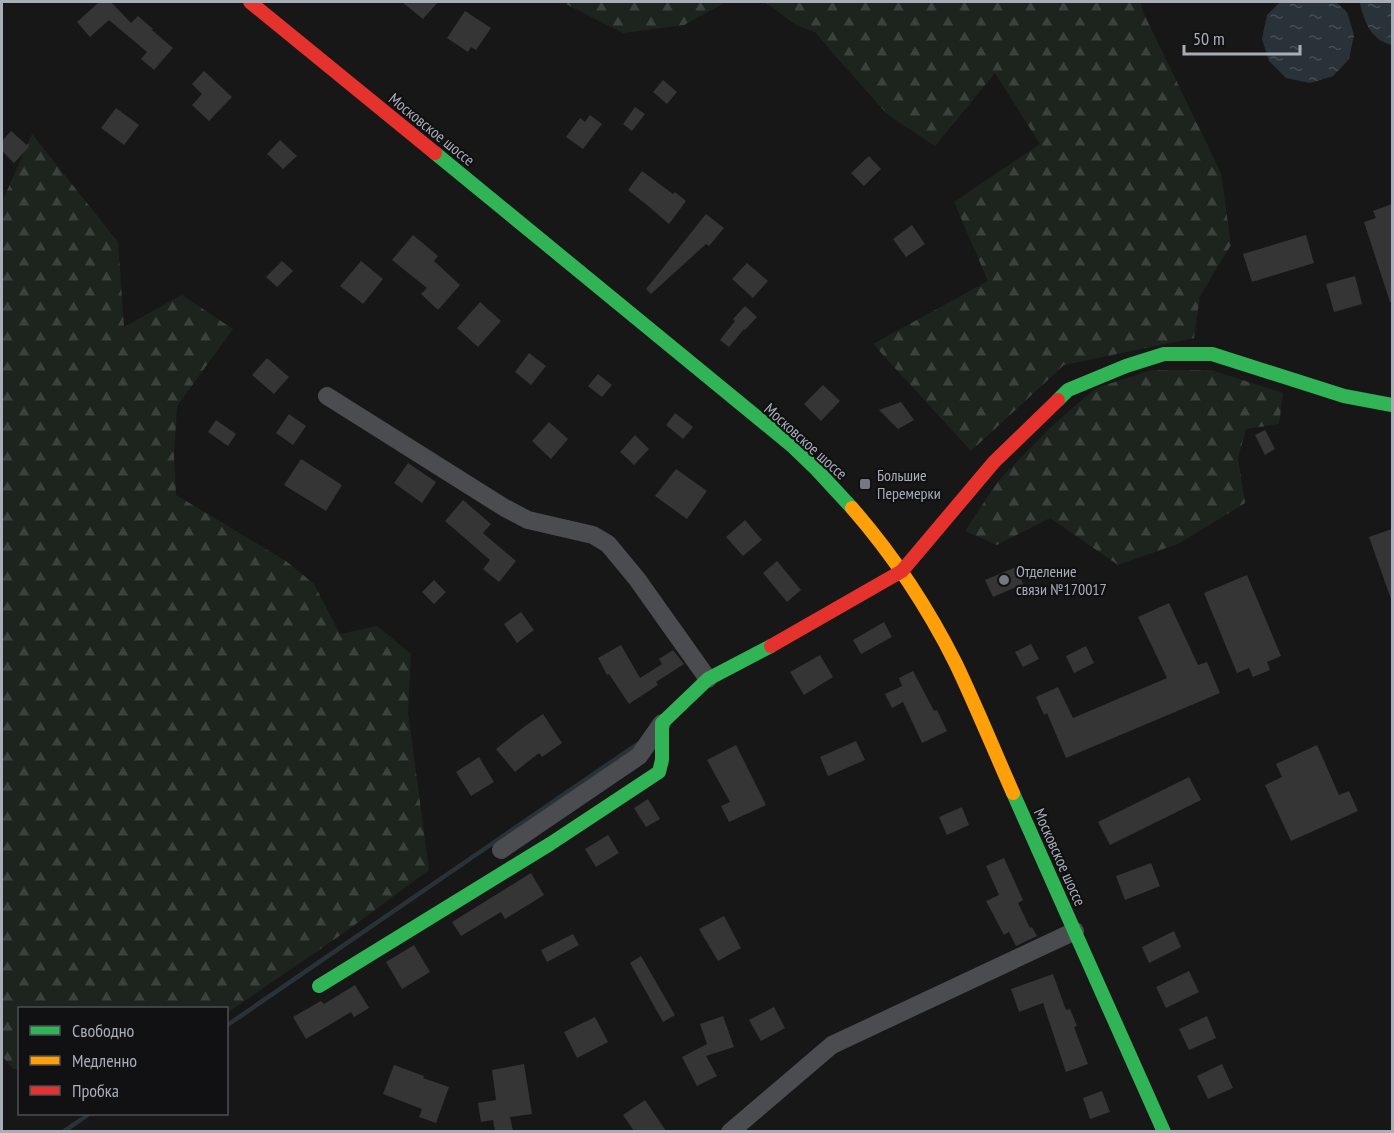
<svg xmlns="http://www.w3.org/2000/svg" width="1394" height="1133" font-family="'PT Sans Narrow',sans-serif">
  <style>
    .forest { fill: url(#forest-firs) }
    .water { fill: url(#water-ripples) }
    .lines { fill: none; stroke-linecap: round; stroke-linejoin: round }
    .stream { stroke: #2a3239; stroke-width: 4.5 }
    .building { fill: #353536 }
    .street { stroke: #4b4c50; stroke-width: 18 }
    .fast { stroke: #30b455; stroke-width: 14 }
    .slow { stroke: #ff9f0a; stroke-width: 14 }
    .jam { stroke: #e5322d; stroke-width: 14 }
    .poi-dot { fill: #757880; stroke: #111113; stroke-width: 2 }
    .labels { text-anchor: middle; stroke-width: 4.5; stroke-linejoin: round; paint-order: stroke }
    .street-label { font-size: 16px; fill: #a8adb8; stroke: #111113 }
    .poi-label { font-size: 16px; fill: #a8adb8; stroke: #111113; text-anchor: start }
  </style>
  <defs>
    <pattern id="forest-firs" width="22" height="20" patternUnits="userSpaceOnUse" patternTransform="scale(1.5)"><rect width="22" height="20" fill="#1d241e"/><path d="M5 1l3.5 6h-7zM16 11l3.5 6h-7z" fill="#3b413d"/></pattern>
    <pattern id="water-ripples" width="26" height="14" patternUnits="userSpaceOnUse" patternTransform="scale(1.5)"><rect width="26" height="14" fill="#2a3239"/><path d="M2 4q2-2 4 0t4 0M15 11q2-2 4 0t4 0" fill="none" stroke="#464d54"/></pattern>
  </defs>
  <rect width="100%" height="100%" fill="#171717"/>
  <!-- forest -->
  <path class="forest" d="M567,2H726L684,25L623,33L566,4Z
    M765,2H1140L1143,12L1221,173L1231,245L1200,296L1194,338L1064,365L971,451L873,344L988,281L954,202L1040,144L995,73L935,146L887,114L831,51L815,32L796,25Z
    M32,134L118,242L124,327L182,295L233,329L177,406L174,454L176,495L286,561L314,584L340,634L377,626L411,654L408,712L429,870L345,932L227,1013L226,1008H20L19,1069H13L2,1056V202Z
    M1152,370H1211L1283,393L1279,424L1246,429L1238,458L1245,503L1180,543L1118,565L1050,518L997,545L965,531L999,480L1052,426L1096,388Z"/>
  <!-- water -->
  <path class="water" d="M1280,2H1336L1347,12L1354,35L1349,59L1333,76L1310,83L1286,78L1269,61L1262,39L1267,15Z
    M1360,2H1392V45C1371,40 1365,23 1360,4Z"/>
  <g class="lines">
    <!-- stream -->
    <path class="stream" d="M226,1026L639,743
      M63,1132L89,1114"/>
  </g>
  <!-- building -->
  <path class="building" d="M99,2H111L131,23L138,16L153,29L152,30L173,48L154,70L141,59L147,52L109,20L90,37L77,22Z
    M402,2H438L423,19Z
    M465,11L491,28L476,50L471,47L468,52L447,38Z
    M204,71L232,97L209,121L192,105L202,94L192,84Z
    M663,80L677,92L667,104L653,92Z
    M635,107L645,114L632,131L623,124Z
    M116,108L139,125L124,145L101,128Z
    M590,115L602,124L583,149L566,137L580,118L585,122Z
    M11,131L29,147L14,163L2,151V141Z
    M280,140L297,156L283,169L267,154Z
    M869,156L881,169L864,186L851,173Z
    M642,171L673,194L675,192L686,201L669,224L647,205L628,190Z
    M1392,204V302H1390L1364,222L1376,218L1373,211Z
    M706,214L724,228L709,246L706,244L651,294L646,289Z
    M912,225L925,244L906,257L893,239Z
    M413,235L438,256L434,261L460,285L438,310L421,294L427,288L392,260Z
    M1306,235L1314,263L1252,282L1243,254Z
    M282,261L293,271L277,287L266,277Z
    M361,261L383,279L363,304L340,286Z
    M747,263L768,281L753,298L732,279Z
    M1355,276L1362,304L1334,312L1326,284Z
    M480,302L501,321L478,347L457,328Z
    M745,306L757,317L745,330L744,329L729,347L720,340L735,321L733,319Z
    M529,353L546,366L531,385L515,372Z
    M267,358L289,377L274,394L252,375Z
    M598,374L612,385L602,397L588,386Z
    M823,385L840,401L821,421L804,404Z
    M901,402L914,420L898,429L879,410Z
    M675,413L693,427L683,439L666,425Z
    M289,414L306,426L293,445L276,433Z
    M216,420L236,434L228,446L208,432Z
    M549,422L568,439L551,459L532,441Z
    M1265,430L1275,449L1265,455L1255,435Z
    M635,435L649,449L634,465L620,452Z
    M301,459L342,485L326,511L284,485Z
    M408,463L436,482L422,503L394,483Z
    M676,469L707,491L687,519L655,496Z
    M463,500L491,524L483,533L516,561L499,582L483,569L490,560L445,521Z
    M745,520L762,540L743,556L726,537Z
    M1392,529V599H1391L1369,537Z
    M777,561L801,590L787,602L763,573Z
    M1016,567L1023,584L993,597L985,580Z
    M1247,575L1281,656L1267,662L1270,670L1253,677L1249,668L1237,673L1204,593Z
    M434,580L446,592L434,604L422,592Z
    M1169,603L1198,665L1207,662L1220,693L1066,758L1047,713L1044,715L1036,697L1058,687L1073,718L1167,678L1138,617Z
    M521,612L534,630L517,643L504,624Z
    M884,622L892,637L861,654L853,640Z
    M1031,644L1039,659L1023,667L1015,652Z
    M621,645L640,678L662,664L659,659L673,650L684,664L656,682L658,685L629,704L609,674L607,675L598,658Z
    M1086,646L1094,663L1074,673L1066,656Z
    M820,655L833,677L804,695L790,672Z
    M913,671L934,711L937,710L947,731L922,743L903,702L892,708L885,694L902,686L899,678Z
    M543,714L562,743L542,757L539,753L515,772L496,749L525,726Z
    M856,741L865,760L828,776L820,757Z
    M736,745L766,805L729,822L721,806L730,802L707,760Z
    M1317,745L1339,795L1349,791L1358,811L1291,841L1265,785L1282,777L1276,764Z
    M479,757L494,782L471,796L456,772Z
    M1189,777L1201,800L1110,845L1098,822Z
    M648,799L660,819L646,827L634,808Z
    M962,807L969,825L947,835L939,817Z
    M608,835L619,853L596,867L585,849Z
    M1004,858L1023,900L1018,903L1030,928L1032,927L1037,936L1016,946L1009,932L1004,935L986,901L999,895L986,866Z
    M1151,863L1160,886L1125,900L1116,876Z
    M531,873L544,895L505,919L501,912L461,936L452,922Z
    M724,916L741,948L718,961L699,929Z
    M1174,931L1181,947L1149,963L1142,947Z
    M573,934L579,945L547,962L541,950Z
    M414,945L430,972L402,989L386,962Z
    M641,956L675,1015L663,1022L630,963Z
    M1189,971L1199,992L1166,1008L1156,987Z
    M1053,974L1066,1010L1070,1009L1077,1026L1074,1027L1088,1064L1066,1072L1043,1003L1019,1012L1011,989Z
    M355,985L369,1008L354,1017L351,1012L306,1039L293,1017L321,1001L324,1004Z
    M774,1007L785,1028L761,1041L749,1020Z
    M723,1016L734,1047L706,1056L717,1076L697,1086L682,1057L707,1044L700,1024Z
    M1207,1016L1216,1038L1189,1050L1179,1029Z
    M595,1017L608,1042L577,1058L564,1032Z
    M524,1064L532,1114L510,1117L513,1131H495L493,1120L481,1122L478,1103L496,1100L492,1070Z
    M1222,1064L1233,1088L1208,1099L1197,1076Z
    M394,1065L424,1076L423,1078L449,1087L436,1123L419,1117L422,1109L383,1094Z
    M1102,1091L1110,1112L1090,1119L1083,1098Z
    M645,1100L666,1131H634L623,1115Z"/>
  <g class="lines">
    <!-- street -->
    <path class="street" d="M327,396L505,508L528,520L593,535L608,544L637,579L708,679
      M501,850L639,756L662,723
      M730,1132L832,1045L1075,931"/>
    <!-- fast -->
    <path class="fast" d="M435,153L791,445L816,469L852,508
      M1058,400L1068,390L1126,366L1164,354H1212L1344,396L1392,405
      M1013,793L1164,1132
      M319,986L550,844L659,772L662,760V723L708,679L771,646"/>
    <!-- slow -->
    <path class="slow" d="M852,508C893,555 928,608 956,664C976,706 994,750 1013,793"/>
    <!-- jam -->
    <path class="jam" d="M250,2L435,153
      M771,646L902,571L994,462L1058,400"/>
  </g>
  <!-- markers -->
  <g class="poi-dot">
    <rect x="859" y="478" width="12" height="12" rx="3"/>
    <circle cx="1004" cy="580" r="6"/>
  </g>
  <g class="labels">
    <!-- street labels -->
    <g class="street-label">
      <text transform="translate(432 129) rotate(39)" y="6">Московское шоссе</text>
      <text transform="translate(806 441) rotate(42)" y="6">Московское шоссе</text>
      <text transform="translate(1060 857) rotate(66)" y="6">Московское шоссе</text>
    </g>
    <!-- poi labels -->
    <g class="poi-label">
      <text x="877" y="481">Большие<tspan x="877" dy="18">Перемерки</tspan></text>
      <text x="1016" y="577">Отделение<tspan x="1016" dy="18">связи №170017</tspan></text>
    </g>
  </g>
  <!-- border -->
  <rect width="1394" height="1133" fill="none" stroke="#a8adb8" stroke-width="6"/>
  <!-- legend -->
  <rect x="18" y="1007" width="210" height="108" fill="#111113" stroke="#4d4f55" stroke-width="1.5"/>
  <rect x="30" y="1026" width="30" height="9" fill="#30b455" stroke="#4d4f55" stroke-width="1.5"/>
  <text x="72" y="1037" font-size="18" fill="#a8adb8">Свободно</text>
  <rect x="30" y="1056" width="30" height="9" fill="#ff9f0a" stroke="#4d4f55" stroke-width="1.5"/>
  <text x="72" y="1067" font-size="18" fill="#a8adb8">Медленно</text>
  <rect x="30" y="1086" width="30" height="9" fill="#e5322d" stroke="#4d4f55" stroke-width="1.5"/>
  <text x="72" y="1097" font-size="18" fill="#a8adb8">Пробка</text>
  <!-- scale -->
  <path d="M1184 45v9h116v-9" fill="none" stroke="#a8adb8" stroke-width="3"/>
  <text x="1193" y="45" font-size="18" fill="#a8adb8" stroke="#111113" stroke-width="4.5" paint-order="stroke">50 m</text>
</svg>
